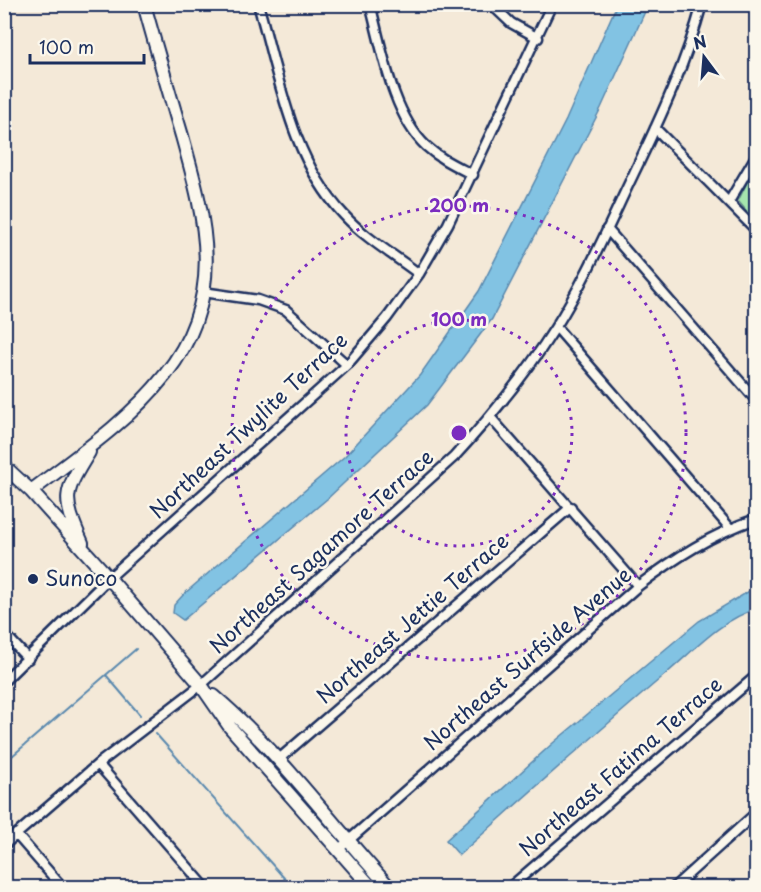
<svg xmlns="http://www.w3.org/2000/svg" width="761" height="892" font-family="'Playpen Sans',sans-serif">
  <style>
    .green { fill: #a6e6ae; stroke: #608a86; stroke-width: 1.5 }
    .water { fill: #82c3e3; stroke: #5988ae; stroke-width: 1.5 }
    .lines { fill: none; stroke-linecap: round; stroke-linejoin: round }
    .stream { stroke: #5988ae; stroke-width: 2 }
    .street-casing { stroke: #1b2f5e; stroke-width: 13 }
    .secondary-casing { stroke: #1b2f5e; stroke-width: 16 }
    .street { stroke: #fbf7ec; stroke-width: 8 }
    .secondary { stroke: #fbf7ec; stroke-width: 12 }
    .ring { fill: none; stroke: #7b2cbf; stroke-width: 3; stroke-dasharray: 3 6 }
    .poi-dot { fill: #1b2f5e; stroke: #fbf7ec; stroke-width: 2 }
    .labels { text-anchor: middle; stroke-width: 5; stroke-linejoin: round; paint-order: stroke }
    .street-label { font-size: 21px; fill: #1b2f5e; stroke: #fbf7ec }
    .poi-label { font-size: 21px; fill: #1b2f5e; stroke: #fbf7ec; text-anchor: start }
    .centre { fill: #7b2cbf; stroke: #fbf7ec; stroke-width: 3 }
    .ring-label { font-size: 18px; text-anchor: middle; font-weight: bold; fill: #7b2cbf; stroke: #fbf7ec; stroke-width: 5; stroke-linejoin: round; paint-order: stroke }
  </style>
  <rect width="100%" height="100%" fill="#f4e9d8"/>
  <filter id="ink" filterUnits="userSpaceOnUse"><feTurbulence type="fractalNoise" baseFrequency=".0167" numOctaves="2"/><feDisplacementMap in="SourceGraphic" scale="12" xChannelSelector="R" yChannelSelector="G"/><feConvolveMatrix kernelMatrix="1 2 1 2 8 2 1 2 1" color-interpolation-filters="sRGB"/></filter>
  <g filter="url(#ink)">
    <!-- green -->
    <path class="green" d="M756,164V222L738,201Z"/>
    <!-- water -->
    <path class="water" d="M617,4L648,5L601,108L492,319L427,405L327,499L183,620L173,613L174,605L184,594L345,456L420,375L479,291L566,120Z
      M756,587V609C722,619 694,650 667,673C597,732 528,794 459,855L446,840L553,743L699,621Z"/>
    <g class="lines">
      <!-- stream -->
      <path class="stream" d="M106,675L140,715
        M156,734L293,888
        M4,763L136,649"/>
      <defs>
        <path id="street" d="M258,4C279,76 291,159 344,215C365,238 394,255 419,274
          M370,4C382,48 392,114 426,146C440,159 456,166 473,175
          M491,4L511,23L538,38
          M655,128L756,230
          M730,200L756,156
          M607,229L756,400
          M203,292L258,300L286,310L347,365
          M556,327L730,528
          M491,418L638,586
          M4,633L28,659
          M4,681L109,578L347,365L387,318L419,274L448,224L552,4
          M279,759L571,507
          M98,764L206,888
          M16,834L63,888
          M4,845L98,764L201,685L454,457C491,417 526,374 555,328C586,279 609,225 634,173C660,119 686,63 702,4
          M339,849L638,586C675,558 712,534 756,519
          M509,888L756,676
          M673,888L756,813"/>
        <path id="secondary" d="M4,466L31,491L109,578L201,685L230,727L372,888
          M31,491C77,456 129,421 165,375C227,297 206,222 182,136C169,92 156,48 144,4
          M82,543C62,497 63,494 89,452
          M214,696C280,752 331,824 390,888"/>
      </defs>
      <!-- street casing -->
      <use href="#street" class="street-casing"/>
      <!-- secondary casing -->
      <use href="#secondary" class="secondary-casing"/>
      <!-- street -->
      <use href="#street" class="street"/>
      <!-- secondary -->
      <use href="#secondary" class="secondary"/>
    </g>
  </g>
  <!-- distance rings -->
  <g class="ring">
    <circle cx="459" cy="433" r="113"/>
    <circle cx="459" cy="433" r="227"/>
  </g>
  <!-- markers -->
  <circle class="poi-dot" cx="33" cy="579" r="6"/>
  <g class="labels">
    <!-- street labels -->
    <g class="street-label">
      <text transform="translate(249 426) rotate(-43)" y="7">Northeast Twylite Terrace</text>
      <text transform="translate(322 552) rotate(-42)" y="7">Northeast Sagamore Terrace</text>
      <text transform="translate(413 619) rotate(-41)" y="7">Northeast Jettie Terrace</text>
      <text transform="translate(528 659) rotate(-41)" y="7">Northeast Surfside Avenue</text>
      <text transform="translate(621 767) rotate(-41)" y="7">Northeast Fatima Terrace</text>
    </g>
    <!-- poi labels -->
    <g class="poi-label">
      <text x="45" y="586">Sunoco</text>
    </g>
  </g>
  <circle cx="459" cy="433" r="9" class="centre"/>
  <g class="ring-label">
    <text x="459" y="212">200 m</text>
    <text x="459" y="326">100 m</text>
  </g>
  <!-- margin -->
  <rect width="761" height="892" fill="none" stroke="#fbf7ec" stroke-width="24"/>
  <rect x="12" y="12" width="737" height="868" fill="none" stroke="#1b2f5e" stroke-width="2" filter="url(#ink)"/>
  <!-- north arrow -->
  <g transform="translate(704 57) rotate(344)" stroke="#fbf7ec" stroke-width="4.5" paint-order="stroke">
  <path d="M0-4.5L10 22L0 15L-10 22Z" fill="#1b2f5e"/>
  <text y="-9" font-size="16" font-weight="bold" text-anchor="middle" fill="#1b2f5e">N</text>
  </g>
  <!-- scale -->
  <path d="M30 54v9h114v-9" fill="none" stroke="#1b2f5e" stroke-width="3"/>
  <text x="39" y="54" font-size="18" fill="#1b2f5e" stroke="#fbf7ec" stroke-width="4.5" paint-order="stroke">100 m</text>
</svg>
